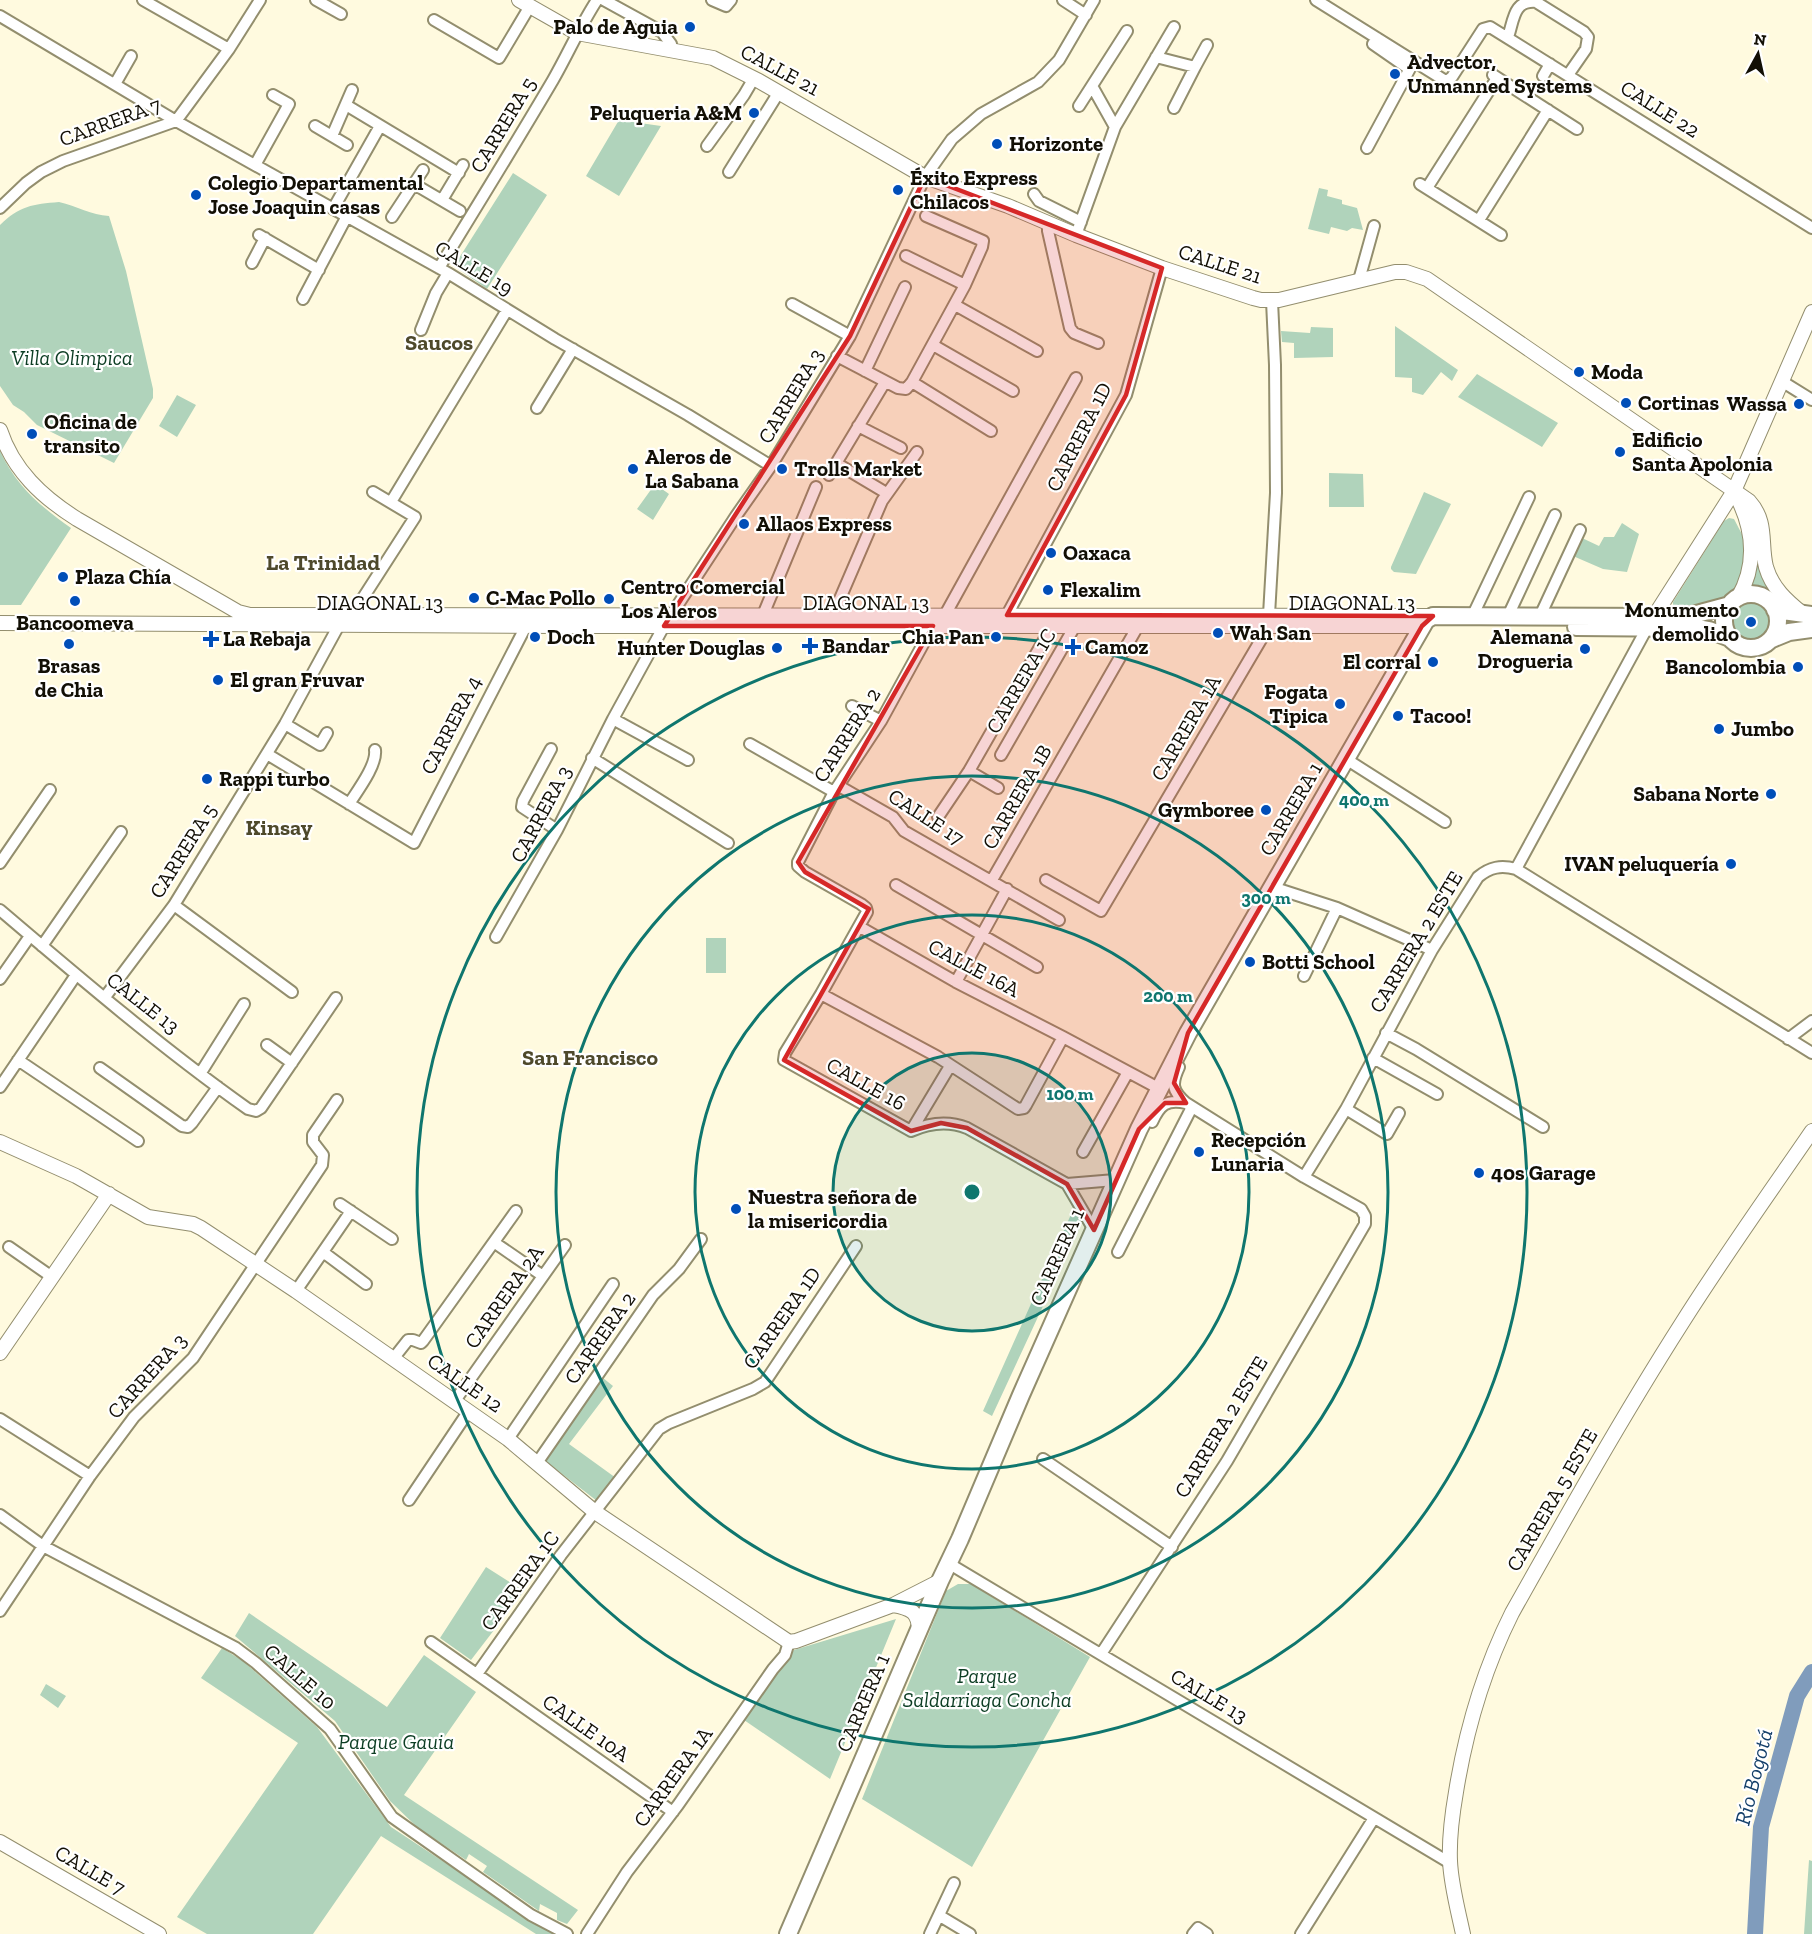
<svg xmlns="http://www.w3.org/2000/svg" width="1812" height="1934" font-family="'Zilla Slab',serif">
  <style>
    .green { fill: #b0d3bb }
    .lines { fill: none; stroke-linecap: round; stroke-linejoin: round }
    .river { stroke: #809cbc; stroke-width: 16 }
    .street-tunnel { stroke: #dbd7be; stroke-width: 10; stroke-dasharray: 10 5; stroke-linecap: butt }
    .street-casing { stroke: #938e6e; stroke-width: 14 }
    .secondary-casing { stroke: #938e6e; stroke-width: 16 }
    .primary-casing { stroke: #938e6e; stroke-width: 20 }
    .street { stroke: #fff; stroke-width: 10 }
    .secondary { stroke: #fff; stroke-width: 14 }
    .primary { stroke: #fff; stroke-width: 16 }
    .marked { fill: #d62828; fill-opacity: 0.2; stroke: #d62828; stroke-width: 4.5; stroke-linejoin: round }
    .ring { fill: none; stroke: #0f766e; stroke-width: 3 }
    .poi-dot { fill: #004eb8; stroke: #fff; stroke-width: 2 }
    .labels { text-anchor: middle; stroke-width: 4.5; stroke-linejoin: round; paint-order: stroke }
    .poi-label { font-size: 21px; font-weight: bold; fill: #120f05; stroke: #fff; text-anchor: start }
    .street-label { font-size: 21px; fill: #120f05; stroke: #fff }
    .park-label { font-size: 21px; font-style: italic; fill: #0c3d23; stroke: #fff }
    .neighbourhood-label { font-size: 22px; font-weight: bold; fill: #4e492b; stroke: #fff }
    .water-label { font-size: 22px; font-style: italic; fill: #15406a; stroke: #fff }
    .centre { fill: #0f766e; stroke: #fff; stroke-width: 3 }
    .ring-label { font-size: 18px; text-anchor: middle; font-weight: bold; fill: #0f766e; stroke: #fff; stroke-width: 4.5; stroke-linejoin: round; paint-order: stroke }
  </style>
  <rect width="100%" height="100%" fill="#fffadf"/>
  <!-- green -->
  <path class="green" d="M619,120L661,126L619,196L586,176Z
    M513,173L547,195L487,289L454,266Z
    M1319,188L1328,190L1327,196L1342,200V204L1357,208L1363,230L1352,228L1347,231L1331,227L1329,234L1308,229Z
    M59,202C77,206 91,215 109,216L126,271L153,389V398L114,463L37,425L24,412L13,405L0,386V225C19,206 33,204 59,202Z
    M1395,326L1458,370L1452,381L1441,372L1423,395L1412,392V378L1395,377Z
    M1311,327L1333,328V357L1294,358V343L1282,342L1281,331L1310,333Z
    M1477,374L1558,423L1542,447L1458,397Z
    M177,395L196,405L177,437L159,426Z
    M0,451C17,487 39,505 71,528L21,605H0Z
    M1329,473L1363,474L1364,507H1329Z
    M655,484L669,494L653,520L637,509Z
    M1424,492L1451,504L1416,574L1394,572L1391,569V567Z
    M1729,518L1734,519L1746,542L1742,577L1734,589L1725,598L1711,605L1677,609L1673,606V602L1724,521Z
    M1622,523L1639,534L1627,572L1603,569L1573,556L1582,538L1599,546L1604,537H1614Z
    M1758,557L1770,589L1748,587L1754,576Z
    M1732 621a19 19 0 1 1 38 0a19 19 0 1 1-38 0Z
    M706,938H726V973H706Z
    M1073,1210L1082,1222L992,1416L983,1411Z
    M603,1378L613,1386L569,1444L616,1478L597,1501L544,1460Z
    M486,1567L524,1591L471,1660L440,1638Z
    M958,1584H971L1090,1657L972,1867L862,1799L946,1591Z
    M249,1613L387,1707L424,1655L476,1692L404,1795L578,1910L567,1924L557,1920V1913L540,1904L539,1911L483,1872L487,1866L469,1854L466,1860L418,1828L390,1801L335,1721L235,1636Z
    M896,1619L830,1779L744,1720L794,1650Z
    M222,1648L243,1661L317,1727L391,1827L553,1934H536L381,1836L313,1934H207L177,1917L298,1743L201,1678Z
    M46,1684L66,1696L58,1708L40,1695Z
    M1809,1860L1812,1861V1934H1804Z"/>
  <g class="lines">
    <!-- river -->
    <path class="river" d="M1755,1934L1761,1827L1797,1696L1812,1672"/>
    <!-- street-tunnel -->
    <path class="street-tunnel" d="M1533,92L1543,76"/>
    <defs>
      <path id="street" d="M143,0L229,49
        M316,0L341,14
        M604,0L662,32L671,44L669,50
        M712,0L726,6L731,0
        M1063,0L1086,15
        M1316,0L1444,80H1448L1452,77L1483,29L1490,27L1812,228
        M0,16L176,121L448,273L555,339L688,415L771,466
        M434,20L499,58L530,6
        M1508,37C1514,20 1513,0 1536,2L1584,32L1588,37L1586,49L1568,75
        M1377,38L1373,44L1409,69
        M1156,57L1195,67L1207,45
        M1493,75L1577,129
        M1543,76L1550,64
        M115,84L131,56
        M1092,86L1115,127
        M346,105L459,173
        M1079,106L1127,31
        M1174,108L1195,67
        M315,126L347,145
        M332,136L352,90
        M707,146L744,95L754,78
        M1367,148L1414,61
        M255,165L289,104L273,95
        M729,172L779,92
        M414,184L460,211
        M1420,184L1501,235
        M1427,188L1497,78
        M1034,194L1039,201L1081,222
        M442,200L463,165
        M0,208L26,183L41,172L63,161L176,121L229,49L260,0
        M333,209L380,126
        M392,217L423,170
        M1479,220L1548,110
        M1048,223V231L1070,328L1074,333L1098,343
        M259,235L319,270
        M1076,235L1115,127L1174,27
        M906,256L965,285
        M252,263L265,238
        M439,268C477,206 516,143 553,80C568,54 580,26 597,0
        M1359,280L1374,226
        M303,299L347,216
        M792,304L850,336
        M955,305L1037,351
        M421,330L436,293L448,273
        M933,345L1013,391
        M837,356L898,388L906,389L912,382L965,285L982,247L983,241L926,216
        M865,371L905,287
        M912,382L991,431
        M1783,382L1812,400
        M537,408L573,349
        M858,426L901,448
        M836,463L883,491
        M829,475L885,382
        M391,502L507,310
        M352,615L415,517L373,492
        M763,615L816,487
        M833,615L882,501L917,452
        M945,615L1076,378
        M1007,615L1126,395L1162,268
        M1269,615L1276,493L1275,365L1272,301
        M1508,616L1555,515
        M1540,616L1580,530
        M1472,617L1529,497
        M933,626L881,721L834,792L798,862V866L805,872L861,904L866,908L867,912L821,994L785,1053L784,1060L911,1131C929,1123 947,1120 967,1128L1067,1184L1094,1230
        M852,706L881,721
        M613,719L688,760
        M285,724L320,745L327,733
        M750,744L834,792
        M551,749L523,801L522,807L557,830
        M267,754L414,843L526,626
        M1001,755L1075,626
        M592,758L728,843
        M1346,759L1445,822
        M969,771L998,788
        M839,786L893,817L904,831L1059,920
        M349,804C358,790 377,765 375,750
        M938,817L969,771L1052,626
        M0,863L50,790
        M1516,869L1647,628
        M992,880L1138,626
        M1046,880L1101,911L1269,626
        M896,885L1037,967
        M1272,887L1337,908L1432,950
        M174,905L292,992
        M0,910C81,979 162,1048 248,1109L256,1111L261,1108L336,998
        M860,927L956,982L1063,1037L1160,1089
        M496,937L557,830L613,719L664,626L736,516L771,466L850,336L925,177L952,139L966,127L981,114L1038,82L1059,60L1094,0
        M42,946L121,832
        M1304,976L1337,908
        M0,979L30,936
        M956,982L1007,889
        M821,994L938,1057L1018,1109L1024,1108L1026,1105L1063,1037
        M105,997L174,905L285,724L339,625
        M1386,1033L1416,1049L1543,1127
        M1788,1039L1812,1021
        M267,1045L292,1063
        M1373,1058L1437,1094
        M18,1060L138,1141
        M100,1068L182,1126L188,1127L192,1123L218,1087
        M200,1074L244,1004
        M0,1087L76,975
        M1346,1109L1387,1134L1399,1113
        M1152,1122C1160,1105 1166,1099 1186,1103
        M911,1131L950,1066
        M1083,1152L1128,1072
        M1304,1177L1346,1109L1432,950L1478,877C1490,867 1501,865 1516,869L1812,1053
        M1067,1184L1115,1180
        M340,1204L392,1239
        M495,1243L543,1276
        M9,1247L52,1277
        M323,1252L366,1284
        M1118,1252L1192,1107
        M296,1291L351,1211
        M393,1359L408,1340H413L421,1343L423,1341L516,1211
        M454,1402L565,1245
        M0,1419L90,1476
        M508,1439L613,1284
        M1043,1459L1172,1547
        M537,1463L653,1295L679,1269L701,1239
        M409,1500L468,1412
        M0,1515L43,1546L236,1648L256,1663L330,1729L392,1817L531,1915L567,1934
        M948,1563L1450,1863
        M0,1611L90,1476L134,1417L193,1358L322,1165L323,1155L313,1142V1135L337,1100
        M431,1642L673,1812
        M1101,1654L1227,1461L1365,1224V1216L1361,1209L1304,1177L1186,1103C1172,1091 1171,1084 1179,1067
        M477,1674L561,1555L659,1429L669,1423L753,1389L765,1382L856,1246
        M940,1916L970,1934
        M587,1934L627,1872L678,1805L773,1669L785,1655L789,1642
        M930,1934L954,1883
        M1193,1934L1198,1928L1207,1934
        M1301,1934L1374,1818"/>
      <path id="secondary" d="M519,0L577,33L713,58L759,81L925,177L1008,206L1076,235L1162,268L1253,298L1261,300H1279L1395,272H1406L1427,279L1749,501C1768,522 1760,543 1766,567C1772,588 1787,601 1803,614
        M0,430C13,470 42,497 77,519L226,605L238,612L250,615L1433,616
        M1735,493C1754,528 1758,563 1738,598
        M1655,615L1734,491L1812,312
        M0,623L561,626H1422
        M0,1142L76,1176L148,1217L193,1224L201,1228L296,1291L508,1439L595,1512L789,1642L796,1641L893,1605L940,1581
        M0,1353L109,1194
        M893,1605C911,1608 919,1612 919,1631
        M0,1842L159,1934
        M1463,1934C1458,1910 1451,1885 1450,1861C1449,1838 1452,1815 1456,1792C1466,1730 1484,1669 1512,1613C1567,1515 1622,1417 1682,1323C1723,1258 1768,1195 1812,1131"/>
      <path id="primary" d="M1724 621a27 27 0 1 1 54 0a27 27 0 1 1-54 0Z
        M1775,610L1812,615
        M1576,627L1698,628L1709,630L1730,638
        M1772,639L1789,632L1812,629
        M788,1934L940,1581L960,1539L1021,1395L1139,1129L1188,1033L1426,620L1433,616L1674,617L1693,615L1730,605"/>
    </defs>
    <!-- street casing -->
    <use href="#street" class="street-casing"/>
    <!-- secondary casing -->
    <use href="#secondary" class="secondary-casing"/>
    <!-- primary casing -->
    <use href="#primary" class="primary-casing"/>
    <!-- street -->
    <use href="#street" class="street"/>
    <!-- secondary -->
    <use href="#secondary" class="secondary"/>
    <!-- primary -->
    <use href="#primary" class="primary"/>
  </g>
  <!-- marked area -->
  <path class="marked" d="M925,177L1162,268L1126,395L1007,615L1433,616L1422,626L1188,1033L1174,1083L1186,1103H1165L1139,1129L1094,1230L1067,1184L967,1128L941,1123L911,1131L784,1060L869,909L805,872L798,862L933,626H664L850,336Z"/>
  <!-- distance rings -->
  <circle cx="972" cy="1192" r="139" fill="#0f766e" fill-opacity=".12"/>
  <g class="ring">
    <circle cx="972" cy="1192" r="139"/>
    <circle cx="972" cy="1192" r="277"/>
    <circle cx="972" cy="1192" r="416"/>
    <circle cx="972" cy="1192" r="555"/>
  </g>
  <!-- markers -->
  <g class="poi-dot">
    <circle cx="690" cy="27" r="6"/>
    <circle cx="1395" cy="74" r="6"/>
    <circle cx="754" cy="113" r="6"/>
    <circle cx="997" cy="144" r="6"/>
    <circle cx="898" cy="190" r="6"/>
    <circle cx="196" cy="195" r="6"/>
    <circle cx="1579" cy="372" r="6"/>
    <circle cx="1626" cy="403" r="6"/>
    <circle cx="1799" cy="404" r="6"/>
    <circle cx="32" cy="434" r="6"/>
    <circle cx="1620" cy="452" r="6"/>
    <circle cx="633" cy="469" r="6"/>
    <circle cx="782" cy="469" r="6"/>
    <circle cx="744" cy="524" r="6"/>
    <circle cx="1051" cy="553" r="6"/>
    <circle cx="63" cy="577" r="6"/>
    <circle cx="1048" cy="590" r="6"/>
    <circle cx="474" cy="598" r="6"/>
    <circle cx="609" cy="599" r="6"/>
    <circle cx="75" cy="601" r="6"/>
    <circle cx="1751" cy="622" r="6"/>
    <circle cx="1218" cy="633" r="6"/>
    <circle cx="535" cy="637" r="6"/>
    <circle cx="996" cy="637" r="6"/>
    <path d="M208 630h6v6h6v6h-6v6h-6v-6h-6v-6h6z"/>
    <circle cx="69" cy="644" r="6"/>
    <path d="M807 637h6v6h6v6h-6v6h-6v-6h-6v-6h6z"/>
    <path d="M1070 638h6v6h6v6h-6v6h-6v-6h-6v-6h6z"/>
    <circle cx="777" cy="648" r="6"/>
    <circle cx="1585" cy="649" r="6"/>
    <circle cx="1433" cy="662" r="6"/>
    <circle cx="1798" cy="667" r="6"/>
    <circle cx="218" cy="680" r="6"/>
    <circle cx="1340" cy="704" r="6"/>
    <circle cx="1398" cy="716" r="6"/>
    <circle cx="1719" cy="729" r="6"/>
    <circle cx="207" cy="779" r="6"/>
    <circle cx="1771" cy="794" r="6"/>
    <circle cx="1266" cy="810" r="6"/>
    <circle cx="1731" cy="864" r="6"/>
    <circle cx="1250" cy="962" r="6"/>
    <circle cx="1199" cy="1152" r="6"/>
    <circle cx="1479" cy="1173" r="6"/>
    <circle cx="736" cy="1209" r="6"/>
  </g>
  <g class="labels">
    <!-- poi labels -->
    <g class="poi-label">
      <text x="678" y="34" text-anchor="end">Palo de Aguia</text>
      <text x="1407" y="69">Advector,<tspan x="1407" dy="24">Unmanned Systems</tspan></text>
      <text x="742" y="120" text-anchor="end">Peluqueria A&amp;M</text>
      <text x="1009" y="151">Horizonte</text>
      <text x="910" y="185">Éxito Express<tspan x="910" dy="24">Chilacos</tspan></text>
      <text x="208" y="190">Colegio Departamental<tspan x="208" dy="24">Jose Joaquin casas</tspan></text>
      <text x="1591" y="379">Moda</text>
      <text x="1638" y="410">Cortinas</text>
      <text x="1787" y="411" text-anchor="end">Wassa</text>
      <text x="44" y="429">Oficina de<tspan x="44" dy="24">transito</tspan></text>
      <text x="1632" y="447">Edificio<tspan x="1632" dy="24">Santa Apolonia</tspan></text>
      <text x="645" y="464">Aleros de<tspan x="645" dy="24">La Sabana</tspan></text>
      <text x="794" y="476">Trolls Market</text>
      <text x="756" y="531">Allaos Express</text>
      <text x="1063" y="560">Oaxaca</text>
      <text x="75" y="584">Plaza Chía</text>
      <text x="621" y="594">Centro Comercial<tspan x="621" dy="24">Los Aleros</tspan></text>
      <text x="1060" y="597">Flexalim</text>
      <text x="486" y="605">C-Mac Pollo</text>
      <text x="1739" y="617" text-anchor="end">Monumento<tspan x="1739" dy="24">demolido</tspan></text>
      <text x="75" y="630" text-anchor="middle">Bancoomeva</text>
      <text x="1230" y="640">Wah San</text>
      <text x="547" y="644">Doch</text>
      <text x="984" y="644" text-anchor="end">Chia Pan</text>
      <text x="1573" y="644" text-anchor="end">Alemana<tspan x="1573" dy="24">Drogueria</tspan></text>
      <text x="223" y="646">La Rebaja</text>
      <text x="822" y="653">Bandar</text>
      <text x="1085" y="654">Camoz</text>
      <text x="765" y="655" text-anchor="end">Hunter Douglas</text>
      <text x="1421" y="669" text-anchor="end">El corral</text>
      <text x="69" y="673" text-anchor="middle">Brasas<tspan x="69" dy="24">de Chia</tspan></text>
      <text x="1786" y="674" text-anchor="end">Bancolombia</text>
      <text x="230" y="687">El gran Fruvar</text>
      <text x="1328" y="699" text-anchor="end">Fogata<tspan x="1328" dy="24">Tipica</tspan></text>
      <text x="1410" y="723">Tacoo!</text>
      <text x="1731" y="736">Jumbo</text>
      <text x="219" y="786">Rappi turbo</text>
      <text x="1759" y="801" text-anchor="end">Sabana Norte</text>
      <text x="1254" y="817" text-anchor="end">Gymboree</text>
      <text x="1719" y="871" text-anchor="end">IVAN peluquería</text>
      <text x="1262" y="969">Botti School</text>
      <text x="1211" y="1147">Recepción<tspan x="1211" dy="24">Lunaria</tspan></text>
      <text x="1491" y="1180">40s Garage</text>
      <text x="748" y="1204">Nuestra señora de<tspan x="748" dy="24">la misericordia</tspan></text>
    </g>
    <!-- street labels -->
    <g class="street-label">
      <text transform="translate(780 70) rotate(28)" y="7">CALLE 21</text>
      <text transform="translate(1660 109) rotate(32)" y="7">CALLE 22</text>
      <text transform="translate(110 122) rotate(-20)" y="7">CARRERA 7</text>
      <text transform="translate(503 125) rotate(-59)" y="7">CARRERA 5</text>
      <text transform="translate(1220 264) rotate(18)" y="7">CALLE 21</text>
      <text transform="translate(474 268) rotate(31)" y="7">CALLE 19</text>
      <text transform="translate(791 396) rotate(-59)" y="7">CARRERA 3</text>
      <text transform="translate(1079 437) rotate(-63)" y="7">CARRERA 1D</text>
      <text x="380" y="610">DIAGONAL 13</text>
      <text x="866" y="610">DIAGONAL 13</text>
      <text x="1352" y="610">DIAGONAL 13</text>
      <text transform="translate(1021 681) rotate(-60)" y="7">CARRERA 1C</text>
      <text transform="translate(451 725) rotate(-63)" y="7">CARRERA 4</text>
      <text transform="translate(1186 728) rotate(-60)" y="7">CARRERA 1A</text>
      <text transform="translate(847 735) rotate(-58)" y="7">CARRERA 2</text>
      <text transform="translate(1017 797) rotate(-60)" y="7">CARRERA 1B</text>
      <text transform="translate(1291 809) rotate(-60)" y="7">CARRERA 1</text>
      <text transform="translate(541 814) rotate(-62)" y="7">CARRERA 3</text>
      <text transform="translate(926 817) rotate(33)" y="7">CALLE 17</text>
      <text transform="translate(183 851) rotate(-58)" y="7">CARRERA 5</text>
      <text transform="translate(1416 942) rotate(-59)" y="7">CARRERA 2 ESTE</text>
      <text transform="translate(974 968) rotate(28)" y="7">CALLE 16A</text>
      <text transform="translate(143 1003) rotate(38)" y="7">CALLE 13</text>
      <text transform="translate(866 1084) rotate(29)" y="7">CALLE 16</text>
      <text transform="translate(1057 1257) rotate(-66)" y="7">CARRERA 1</text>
      <text transform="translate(504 1297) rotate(-55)" y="7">CARRERA 2A</text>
      <text transform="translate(782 1318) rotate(-55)" y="7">CARRERA 1D</text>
      <text transform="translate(600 1338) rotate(-55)" y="7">CARRERA 2</text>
      <text transform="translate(147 1376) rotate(-48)" y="7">CARRERA 3</text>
      <text transform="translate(465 1383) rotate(35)" y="7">CALLE 12</text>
      <text transform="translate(1221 1427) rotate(-59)" y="7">CARRERA 2 ESTE</text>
      <text transform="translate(1552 1500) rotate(-60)" y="7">CARRERA 5 ESTE</text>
      <text transform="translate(520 1581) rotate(-54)" y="7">CARRERA 1C</text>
      <text transform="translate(300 1677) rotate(41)" y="7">CALLE 10</text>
      <text transform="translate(1209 1696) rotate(31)" y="7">CALLE 13</text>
      <text transform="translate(863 1703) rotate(-67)" y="7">CARRERA 1</text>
      <text transform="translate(586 1728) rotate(35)" y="7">CALLE 10A</text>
      <text transform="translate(673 1777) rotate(-54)" y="7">CARRERA 1A</text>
      <text transform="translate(90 1870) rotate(30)" y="7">CALLE 7</text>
    </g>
    <!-- park labels -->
    <g class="park-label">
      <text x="72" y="365">Villa Olimpica</text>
      <text x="987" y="1683">Parque<tspan x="987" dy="24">Saldarriaga Concha</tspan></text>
      <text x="396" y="1749">Parque Gauia</text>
    </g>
    <!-- neighbourhood labels -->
    <g class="neighbourhood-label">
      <text x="439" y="350">Saucos</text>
      <text x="323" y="570">La Trinidad</text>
      <text x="279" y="835">Kinsay</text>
      <text x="590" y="1065">San Francisco</text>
    </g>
    <!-- water labels -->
    <g class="water-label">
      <text transform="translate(1753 1777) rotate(-76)" y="8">Río Bogotá</text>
    </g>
  </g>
  <circle cx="972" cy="1192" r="9" class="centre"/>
  <g class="ring-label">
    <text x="1364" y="806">400 m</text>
    <text x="1266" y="904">300 m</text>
    <text x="1168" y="1002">200 m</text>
    <text x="1070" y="1100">100 m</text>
  </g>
  <!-- north arrow -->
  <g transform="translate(1758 54) rotate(8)" stroke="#ffffff" stroke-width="4.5" paint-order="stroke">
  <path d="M0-4.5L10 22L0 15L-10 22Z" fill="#120f05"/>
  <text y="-9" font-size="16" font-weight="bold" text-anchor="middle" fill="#120f05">N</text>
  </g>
</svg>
